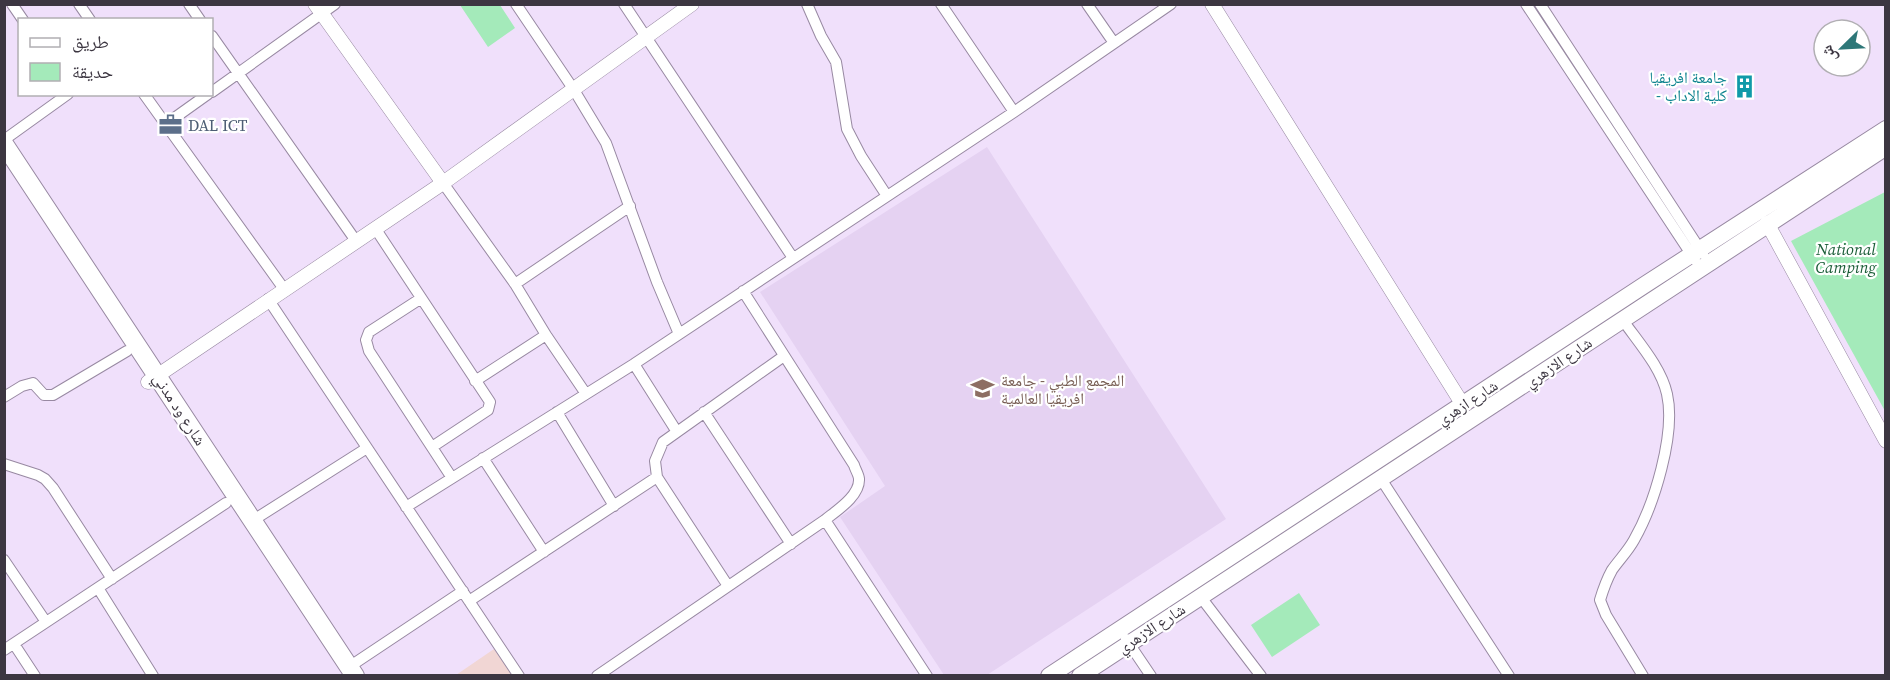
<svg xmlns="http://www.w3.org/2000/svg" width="1890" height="680" font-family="'Source Serif 4','Noto Naskh Arabic',serif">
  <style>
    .commercial { fill: #f1d6d4 }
    .built { fill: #e5d2f2 }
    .green { fill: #a4eaba }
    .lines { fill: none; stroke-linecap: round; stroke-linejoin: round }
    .minor-casing { stroke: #9889a2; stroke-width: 12 }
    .tertiary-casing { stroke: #9889a2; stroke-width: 15 }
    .primary-casing { stroke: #9889a2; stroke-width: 18 }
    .trunk-casing { stroke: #9889a2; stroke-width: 20 }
    .minor { stroke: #fff; stroke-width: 10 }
    .tertiary { stroke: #fff; stroke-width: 14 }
    .primary { stroke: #fff; stroke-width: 16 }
    .trunk { stroke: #fff; stroke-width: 18 }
    .labels { text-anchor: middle; stroke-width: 4.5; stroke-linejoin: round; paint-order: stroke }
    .culture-label { font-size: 16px; fill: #0d838f; stroke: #fff; text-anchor: end }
    .service-label { font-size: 16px; fill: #4e5e75; stroke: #fff; text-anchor: start }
    .park-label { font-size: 16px; font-style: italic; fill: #1a5d37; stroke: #fff }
    .street-label { font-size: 16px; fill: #3c3641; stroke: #fff }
    .education-label { font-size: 16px; fill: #785e54; stroke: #fff; text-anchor: start }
  </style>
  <rect width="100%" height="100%" fill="#f0e0fb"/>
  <!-- commercial -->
  <path class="commercial" d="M494,649L512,675H456Z"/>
  <!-- built -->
  <path class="built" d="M987,147L1226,519L987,675H944L840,517L885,486L760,292Z"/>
  <!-- green -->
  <path class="green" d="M460,5H500L515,28L488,47Z
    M1885,192V411L1791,241Z
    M1299,593L1320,625L1272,657L1251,625Z"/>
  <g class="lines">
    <defs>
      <path id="minor" d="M12,4L23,20
        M79,4L90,20
        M189,4L200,20
        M516,4L574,90L606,143L657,282L679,334
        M624,4L793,258
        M807,4L821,36L836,62L847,129L861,156L887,196
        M941,4L1014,112
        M1087,4L1114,43
        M1526,4L1695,260
        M1540,4L1703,254
        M212,36L356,241
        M212,92L335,4
        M144,94L284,289
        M166,124L208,94
        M4,140L68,94
        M443,183L515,284L546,335L586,394
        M375,228L490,402L488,410L432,447
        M515,284L630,206
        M743,291L854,465C855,469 859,475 859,479C860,496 836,511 825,520L927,676
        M268,299L519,676
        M420,299L369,332L366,340L369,351L452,478
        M1622,319C1638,342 1661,367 1667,394C1676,434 1654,505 1634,540C1628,551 1619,560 1612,570C1607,579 1603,590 1600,600L1606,615L1643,676
        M634,364L677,432
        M475,381L546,335
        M4,397L22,386L33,383L44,395H53L127,351
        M557,412L614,506
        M704,412L791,544
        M483,458L544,552
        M4,464L38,475L45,479L53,488L112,579
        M1381,479L1509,676
        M406,507L634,364L1014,112L1171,4
        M252,521L367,448
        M4,560L46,622
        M728,586L657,477L655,461L663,442L784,356
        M98,588L153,676
        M1200,596L1261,676
        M469,601L657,477
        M1126,639L1151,676
        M14,644L35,676
        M4,650L226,503
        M349,667L463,591
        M597,676L825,520"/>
      <path id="tertiary" d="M315,4L443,183
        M1212,4L1463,405
        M1767,223L1886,441
        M148,382L443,183L692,4"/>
      <path id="primary" d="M1049,676L1646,284L1886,129
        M1080,676L1886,147"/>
      <path id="trunk" d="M4,144L355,676"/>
    </defs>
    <!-- minor casing -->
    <use href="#minor" class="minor-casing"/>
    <!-- tertiary casing -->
    <use href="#tertiary" class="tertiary-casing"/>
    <!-- primary casing -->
    <use href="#primary" class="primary-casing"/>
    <!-- trunk casing -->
    <use href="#trunk" class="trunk-casing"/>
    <!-- minor -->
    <use href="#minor" class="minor"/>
    <!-- tertiary -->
    <use href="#tertiary" class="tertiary"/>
    <!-- primary -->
    <use href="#primary" class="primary"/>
    <!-- trunk -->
    <use href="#trunk" class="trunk"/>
  </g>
  <!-- icons -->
  <defs>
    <symbol id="building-bare" viewBox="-9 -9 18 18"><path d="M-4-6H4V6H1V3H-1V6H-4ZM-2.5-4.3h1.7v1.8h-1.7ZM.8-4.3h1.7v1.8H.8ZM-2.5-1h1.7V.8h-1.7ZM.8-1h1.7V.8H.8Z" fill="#0f9aa8" stroke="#fff" stroke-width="2.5" paint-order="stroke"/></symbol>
    <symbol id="office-bare" viewBox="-9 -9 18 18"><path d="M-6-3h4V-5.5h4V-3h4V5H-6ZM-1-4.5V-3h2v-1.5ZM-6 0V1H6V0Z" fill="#5c6f8a" stroke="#fff" stroke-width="2.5" paint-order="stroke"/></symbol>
    <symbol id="university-bare" viewBox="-9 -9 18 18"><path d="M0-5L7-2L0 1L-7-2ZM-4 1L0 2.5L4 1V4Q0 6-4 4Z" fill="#8d6e63" stroke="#fff" stroke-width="2.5" paint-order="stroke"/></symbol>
  </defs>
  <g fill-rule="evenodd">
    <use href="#building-bare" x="1728" y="70" width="33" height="33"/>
    <use href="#office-bare" x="154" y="108" width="33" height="33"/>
    <use href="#university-bare" x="966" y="372" width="33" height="33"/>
  </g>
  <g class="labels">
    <!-- culture labels -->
    <g class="culture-label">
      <text x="1727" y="83">جامعة افريقيا<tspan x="1727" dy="18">- كلية الاداب</tspan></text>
    </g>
    <!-- service labels -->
    <g class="service-label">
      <text x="188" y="131">DAL ICT</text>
    </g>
    <!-- park labels -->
    <g class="park-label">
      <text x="1846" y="255">National<tspan x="1846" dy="18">Camping</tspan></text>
    </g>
    <!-- street labels -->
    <g class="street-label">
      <text transform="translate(1558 362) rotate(-34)" y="6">شارع الازهري</text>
      <text transform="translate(1467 402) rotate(-33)" y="6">شارع ازهري</text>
      <text transform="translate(180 409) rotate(57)" y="6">شارع ود مدني</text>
      <text transform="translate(1151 628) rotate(-33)" y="6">شارع الازهري</text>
    </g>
    <!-- education labels -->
    <g class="education-label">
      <text x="1001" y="386">المجمع الطبي - جامعة<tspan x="1001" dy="18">افريقيا العالمية</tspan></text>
    </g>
  </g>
  <!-- border -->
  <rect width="1890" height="680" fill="none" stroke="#3c3641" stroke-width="12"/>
  <!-- legend -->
  <rect x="18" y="18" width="195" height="78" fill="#ffffff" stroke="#b1afb3" stroke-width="1.5"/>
  <rect x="30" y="38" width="30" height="9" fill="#ffffff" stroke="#b1afb3" stroke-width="1.5"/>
  <text x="72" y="48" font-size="18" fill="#3c3641">طريق</text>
  <rect x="30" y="63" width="30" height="18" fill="#a4eaba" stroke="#b1afb3" stroke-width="1.5"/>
  <text x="72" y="78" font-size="18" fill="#3c3641">حديقة</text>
  <!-- north arrow -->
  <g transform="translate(1842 48) rotate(246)"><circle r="28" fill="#ffffff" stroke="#b1afb3" stroke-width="1.5"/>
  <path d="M0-4.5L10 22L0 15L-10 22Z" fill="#2d7778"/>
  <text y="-9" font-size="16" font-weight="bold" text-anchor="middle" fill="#3c3641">ش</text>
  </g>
</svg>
